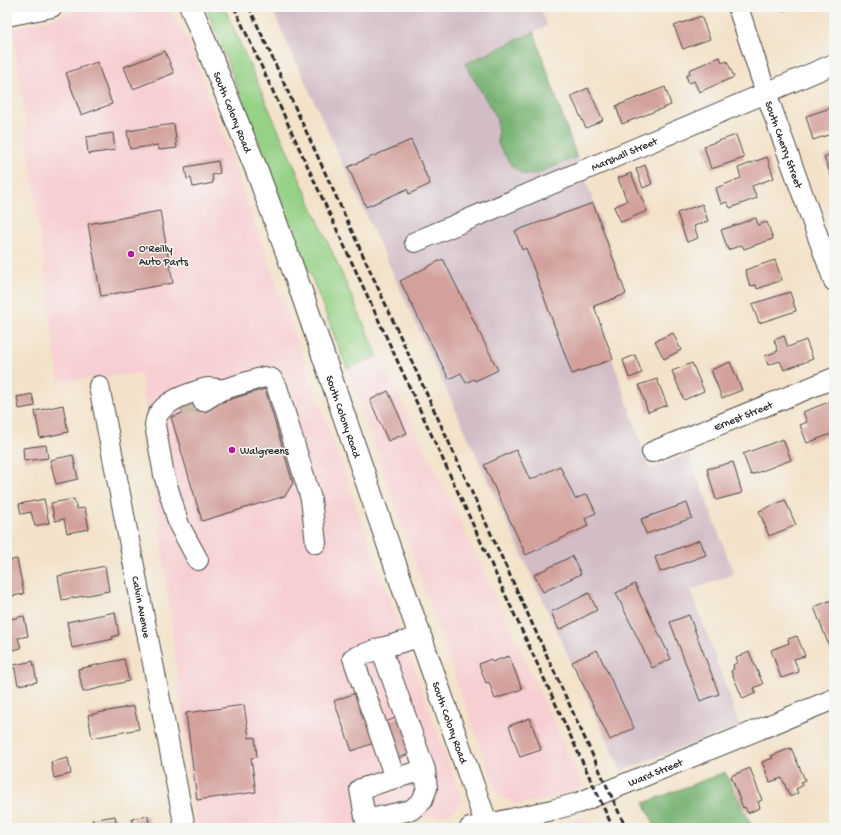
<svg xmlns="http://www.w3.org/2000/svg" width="841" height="835" font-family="'Gochi Hand',sans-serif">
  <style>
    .built { fill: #f7cfd2 }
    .industrial { fill: #d2bdc6 }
    .green { fill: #95d186; stroke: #607e58 }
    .forest { fill: #78b373; stroke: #526f4f }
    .building { fill: #d3a09b }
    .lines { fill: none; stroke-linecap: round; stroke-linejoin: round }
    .minor-tunnel { stroke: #cbbda9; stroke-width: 20; stroke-dasharray: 20 10; stroke-linecap: butt }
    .minor-casing { stroke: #494643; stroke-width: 22 }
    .major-casing { stroke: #494643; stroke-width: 24 }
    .minor { stroke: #fff; stroke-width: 20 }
    .major { stroke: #fff; stroke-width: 22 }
    .rail { stroke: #2b2b2b; stroke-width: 3; stroke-dasharray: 6 3; stroke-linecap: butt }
    .poi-dot { fill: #b5179e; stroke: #f6f6f2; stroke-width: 1.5 }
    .labels { text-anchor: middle; stroke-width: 3; stroke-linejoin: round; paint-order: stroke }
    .street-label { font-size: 11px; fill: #2b2b2b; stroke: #f6f6f2 }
    .poi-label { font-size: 11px; fill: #2b2b2b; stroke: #f6f6f2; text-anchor: start }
  </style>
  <rect width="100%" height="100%" fill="#f6f6f2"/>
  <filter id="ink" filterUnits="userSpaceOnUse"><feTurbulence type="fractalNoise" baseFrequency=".025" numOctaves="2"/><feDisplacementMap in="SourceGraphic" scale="8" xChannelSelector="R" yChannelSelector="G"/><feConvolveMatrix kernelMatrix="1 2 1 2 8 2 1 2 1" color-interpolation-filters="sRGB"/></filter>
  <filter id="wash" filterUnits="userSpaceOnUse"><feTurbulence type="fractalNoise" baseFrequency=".012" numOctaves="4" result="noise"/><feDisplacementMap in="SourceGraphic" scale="16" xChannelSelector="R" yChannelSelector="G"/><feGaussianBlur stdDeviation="0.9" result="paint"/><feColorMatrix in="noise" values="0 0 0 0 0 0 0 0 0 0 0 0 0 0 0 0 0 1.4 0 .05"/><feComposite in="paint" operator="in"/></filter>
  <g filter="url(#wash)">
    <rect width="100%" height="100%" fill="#f3e2c9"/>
    <!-- built -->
    <path class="built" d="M90,7H168L192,49L462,801L451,813L372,828H196L141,373L59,382L13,29Z
      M378,356L446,491L583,785L574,791L541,801L517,804L507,800L497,792L457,682L347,368Z
      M585,817L591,828H544Z"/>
    <!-- industrial -->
    <path class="industrial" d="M271,7H540L547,26L534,32L626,294L594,306L650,469L689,454L734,574L691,590L740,726L621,771Z"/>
    <!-- green -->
    <path class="green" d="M206,7H224L378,356L347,368Z"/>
    <!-- forest -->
    <path class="forest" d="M534,32L576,157L534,175L522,174L511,165L498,144L497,118L465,64Z
      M725,772L753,828H656L644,803Z"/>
    <g id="blocks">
      <!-- building -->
      <path class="building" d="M780,7H793L782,11Z
        M701,16L710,39L683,49L674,26Z
        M165,51L174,73L133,89L124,67Z
        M720,57L722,63L727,61L734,77L699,92L694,81L689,83L686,76L690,74L689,70Z
        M97,62L112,104L81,115L66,73Z
        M665,87L671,105L622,124L616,106Z
        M588,88L603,120L586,128L571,96Z
        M834,107V128L832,129L834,133L813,140L806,116Z
        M174,124L177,148L159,150L158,145L130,149L127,131Z
        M113,133L115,150L88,154L86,137Z
        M736,135L744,158L711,169L704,146Z
        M411,140L430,184L409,194L407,189L366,207L348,167Z
        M834,153V177L832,178L824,157Z
        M767,157L774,178L752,186L757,198L730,208L727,202L721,204L716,188L741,178L738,168Z
        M218,161L220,173L212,175L213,183L193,187L191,178L187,179L185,167Z
        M645,165L652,184L643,188L636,169Z
        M631,173L647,211L621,222L614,207L627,201L618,178Z
        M593,203L626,294L594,306L613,359L572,374L526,248L522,250L515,231Z
        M702,204L708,221L694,226L698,238L687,242L677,213Z
        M160,211L173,283L101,296L88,224Z
        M756,218L758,225L767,222L773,239L744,249L742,245L728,250L721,230Z
        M443,259L498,370L475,381L474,379L466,383L461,373L449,379L400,281Z
        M775,260L782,280L757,289L756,285L750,286L745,270Z
        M790,292L796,311L759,323L752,304Z
        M673,333L681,350L664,359L655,341Z
        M784,336L788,347L806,340L813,359L784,370L780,361L768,365L765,356L778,351L774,340Z
        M635,355L642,373L629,378L623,360Z
        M730,362L742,390L722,398L711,370Z
        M692,363L704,391L684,400L672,371Z
        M657,379L667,405L648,412L639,385Z
        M265,389L293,483L285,496L202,521L171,417L183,413L179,398L200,391L205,407Z
        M388,391L407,433L388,441L370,400Z
        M32,394L35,406L19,409L17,397Z
        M834,400V417H833L834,420V433L807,443L800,425L807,422L803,412Z
        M63,405L68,432L40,438L35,411Z
        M783,439L791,460L751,475L743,454Z
        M46,445L48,458L24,461L23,448Z
        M516,450L530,480L560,466L575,499L587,494L596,513L585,518L588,526L526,555L484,465Z
        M73,455L78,479L56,484L50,460Z
        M733,462L742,493L716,500L707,469Z
        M44,499L49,523L35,526L31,512L21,514L19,504Z
        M74,499L77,509L85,508L89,529L67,533L64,519L55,521L51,503Z
        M785,500L796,525L769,536L759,511Z
        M687,503L692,518L646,534L641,519Z
        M700,540L706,555L660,572L655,557Z
        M572,556L581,574L543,592L534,575Z
        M17,559L24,594L7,597V561Z
        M105,566L109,591L62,600L58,576Z
        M635,584L671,659L652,668L616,593Z
        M589,593L597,610L559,630L551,612Z
        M834,599V650L831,651L814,607Z
        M115,612L119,635L112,637L113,639L72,648L67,622Z
        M689,615L719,694L700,701L670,622Z
        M24,616L28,636L18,638L21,648L10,651L7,635V620Z
        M797,636L805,656L794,659L799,672L781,678L771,650L789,643L788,639Z
        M597,650L634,728L610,740L572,662Z
        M749,652L763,684L754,688L756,693L743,699L731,671L734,669L733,665L738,662L736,658Z
        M509,656L522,689L495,699L489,682L486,683L479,664L491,659L492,662Z
        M124,659L129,681L83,692L78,669Z
        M33,661L37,682L18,685L14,665Z
        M358,692L376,742L352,751L334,701Z
        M244,705L249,738L255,737L257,757L251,758L256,792L197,800L186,713Z
        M134,706L139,729L92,738L88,715Z
        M401,716L415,752L393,760L380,724Z
        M530,718L541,750L520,757L509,726Z
        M791,748L805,780L801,782L802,786L796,789L798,793L790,797L782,778L770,782L762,762L773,758L771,756Z
        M68,758L71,774L54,778L51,762Z
        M750,768L762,800L758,802L760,808L748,813L745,807L743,808L731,776Z
        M115,816L117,827L90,828L89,826H93L92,820Z
        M148,816L149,824L156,823L157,828H133L132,819Z"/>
    </g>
  </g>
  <g filter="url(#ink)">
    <use href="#blocks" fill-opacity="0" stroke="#494643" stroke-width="1"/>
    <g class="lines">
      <!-- minor-tunnel -->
      <path class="minor-tunnel" d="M181,407L203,401"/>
      <defs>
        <g id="minor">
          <path id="s1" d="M738,7L766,93L834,281"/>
          <path d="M7,16L52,7"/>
          <path id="s2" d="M415,242L834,64"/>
          <path id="s3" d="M99,386L185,828"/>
          <path d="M203,401L221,390L264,377L272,379L277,387L311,499L316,543"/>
          <path id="s4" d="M652,452L834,378"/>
          <path d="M198,560L179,525L164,475L155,425C156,406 178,397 194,392C199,390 204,388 209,388C213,388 216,389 219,389"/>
          <path d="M381,648L425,770L395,778"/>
          <path d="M366,820L411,810L422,801L427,788L425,770"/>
          <path d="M367,828L360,789L395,778L353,658L381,648L420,637"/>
          <path id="s5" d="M470,828L552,810L578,803L834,699"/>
        </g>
        <g id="major">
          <path id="s6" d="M191,7L257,171L301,291L407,599L488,828"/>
        </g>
      </defs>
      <!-- minor casing -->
      <use href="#minor" class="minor-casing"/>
      <!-- major casing -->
      <use href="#major" class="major-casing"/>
      <!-- minor -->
      <use href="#minor" class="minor"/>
      <!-- major -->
      <use href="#major" class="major"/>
      <!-- rail -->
      <path class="rail" d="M234,7L613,828
        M249,7L626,828"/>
    </g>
  </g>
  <!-- markers -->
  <g class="poi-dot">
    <circle cx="131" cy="254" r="4"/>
    <circle cx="232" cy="450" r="4"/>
  </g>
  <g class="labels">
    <!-- street labels -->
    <g class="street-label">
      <text dy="4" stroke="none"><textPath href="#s6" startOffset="113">South Colony Road</textPath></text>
      <text dy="4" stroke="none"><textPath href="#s1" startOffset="145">South Cherry Street</textPath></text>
      <text dy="4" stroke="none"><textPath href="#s2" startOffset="227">Marshall Street</textPath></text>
      <text dy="4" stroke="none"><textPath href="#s4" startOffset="98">Ernest Street</textPath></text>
      <text dy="4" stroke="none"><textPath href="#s6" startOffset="437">South Colony Road</textPath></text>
      <text dy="4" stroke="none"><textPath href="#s3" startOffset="225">Calvin Avenue</textPath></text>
      <text dy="4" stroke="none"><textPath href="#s6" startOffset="761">South Colony Road</textPath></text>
      <text dy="4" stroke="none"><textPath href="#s5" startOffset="194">Ward Street</textPath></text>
    </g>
    <!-- poi labels -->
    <g class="poi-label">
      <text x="139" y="252">O'Reilly<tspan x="139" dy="13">Auto Parts</tspan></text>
      <text x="240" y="454">Walgreens</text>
    </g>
  </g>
  <!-- margin -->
  <rect width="841" height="835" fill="none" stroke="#f6f6f2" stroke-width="24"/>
</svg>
